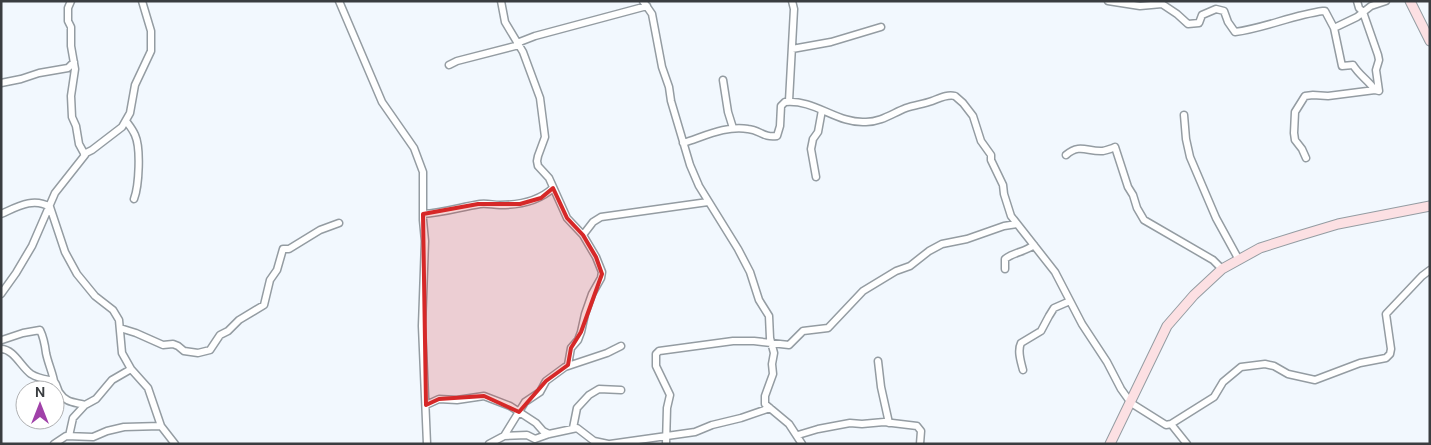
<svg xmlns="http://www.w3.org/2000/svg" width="1431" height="445" font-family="'DM Sans',sans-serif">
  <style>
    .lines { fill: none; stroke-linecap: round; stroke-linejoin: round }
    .street-casing { stroke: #949ca2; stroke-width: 9 }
    .secondary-casing { stroke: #949ca2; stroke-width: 11 }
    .street { stroke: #fff; stroke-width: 6 }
    .secondary { stroke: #fce0e3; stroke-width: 9 }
    .marked { fill: #d62828; fill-opacity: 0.2; stroke: #d62828; stroke-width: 4; stroke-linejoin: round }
  </style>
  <rect width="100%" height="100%" fill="#f2f8fe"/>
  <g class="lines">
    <defs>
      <path id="street" d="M339,1L382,102L414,148L423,172V220L425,241L422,326L427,444
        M501,1L505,22L523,52L540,98L545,137L538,156L537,161L538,166L549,178L567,218L583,235L596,257L602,272L601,278L592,294L585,314L581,332L578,340L571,348L568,365
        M643,1L652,14L662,67L669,87L671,101L690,165L699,186L738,249L750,272L759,300L769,316L770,338L774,353L772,364L773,374L765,396V404L789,424L802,444
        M1108,1L1140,6L1162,4L1177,14L1188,24L1199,23L1202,15L1216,9L1224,11L1228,22L1235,32C1265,28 1293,15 1323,11H1325L1334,28
        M517,43L535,36L647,6
        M792,49L831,42L881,27
        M449,65L457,61L519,45
        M723,80L728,112L733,128
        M1,83L21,79L39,73L68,68L74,62
        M1375,90C1368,80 1359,75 1353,65L1342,66L1334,28L1357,17L1371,6L1386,1
        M789,101L794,9L792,1
        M1184,115L1186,139L1190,157L1216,218L1239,260
        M126,121C129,125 133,130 135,135C141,148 139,186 134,199
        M683,143C703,137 726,125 748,129C760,130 763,138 777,136L780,126L781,106L785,102C815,99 837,124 866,122C881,122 893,113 906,108C915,105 924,104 932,101C940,98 947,94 955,96L963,103L973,116L981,141L991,155V160L1003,185L1004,194L1011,216L1055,272L1082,324L1107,362L1121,389L1131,403L1166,425L1171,424L1214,397L1223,382L1241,367L1265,364L1274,366L1288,374L1315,380L1360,363L1386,358L1390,354L1391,349L1386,314L1422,276L1430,270
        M84,154L92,150L122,127L130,113L135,85L151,51V31L142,1
        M1066,155C1080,143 1087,152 1103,151C1107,150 1111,149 1115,147L1128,187L1133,195L1137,208L1144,220L1213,260L1222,269
        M1306,158L1302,149L1295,140L1294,133L1295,112L1305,96L1313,95L1328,96L1375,90L1379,91L1376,70L1379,60L1378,55L1363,12L1359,8L1357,1
        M816,177L811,149L813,139L818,132L822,110
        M1,214C17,207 33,197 50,207L65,252L77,274L95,296L113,310L119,320L122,353L131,369L148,388L161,426L175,444
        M423,214C443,213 461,207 480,204C487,203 493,205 500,205C519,205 539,201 553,188
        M583,235L593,222L601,217L708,202
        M1005,269V259C1014,252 1025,252 1034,245
        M1,294L16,273L32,246L55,193L85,155L79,144L76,126L72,117L71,96L75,69L71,46V27L68,21V8L71,1
        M120,328L136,333L163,345L173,344L178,346L184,351L198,353L210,350L220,335L228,331L239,320L264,305L270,280L277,270L283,249H289L320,230L339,223
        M2,340L23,333L40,330C44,338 45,345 46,353C48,363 52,371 54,381
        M1,349C14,349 21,367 31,374C39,379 45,379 54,381C57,385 57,388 59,392C66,403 74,402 85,405
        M878,361L881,387L889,423
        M1023,370C1021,362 1017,351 1021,343L1041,331L1049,316L1054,308L1070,301
        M426,405L439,399L457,400L484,396L510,406L536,423L543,431L549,434
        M1171,424L1187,444
        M573,428L577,408L589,395L599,389L621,390
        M798,435L818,429L850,423L862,424L884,422L917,426L921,431L920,444
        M69,436L73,418L85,405L96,399L112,380L131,369
        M504,436L527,435L535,439L549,434L577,428L594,441L608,444
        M54,444L66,436L93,437L107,431L124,427L161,426
        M489,444L504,436L525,402L540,392L546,381L565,367L607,353L621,346
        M610,444L695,432L712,425L741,418L770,408
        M666,444L667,408L670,395L656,366V354L659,351L733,341H754L789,345L803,331L828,328L863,291L896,271L910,266L929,251L942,244L967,239L1004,226L1017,224"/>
      <path id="secondary" d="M1410,1L1430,41
        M1110,444L1167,326L1194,295L1222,269L1260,248L1298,236L1338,224L1430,206"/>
    </defs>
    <!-- street casing -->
    <use href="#street" class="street-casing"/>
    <!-- secondary casing -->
    <use href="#secondary" class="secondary-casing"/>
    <!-- street -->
    <use href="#street" class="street"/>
    <!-- secondary -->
    <use href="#secondary" class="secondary"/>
  </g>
  <!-- marked area -->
  <path class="marked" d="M553,188L567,218L583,235L596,257L602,274L581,332L571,348L568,365L546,381L519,412L484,396L439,399L426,405L423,214L478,204H520L541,198Z"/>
  <!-- border -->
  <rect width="1431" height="445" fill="none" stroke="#3a3d40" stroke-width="5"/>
  <!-- north arrow -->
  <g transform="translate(40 405)"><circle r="24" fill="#ffffff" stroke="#b0b1b3"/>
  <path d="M0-4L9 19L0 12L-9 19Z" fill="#a041a9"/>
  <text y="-8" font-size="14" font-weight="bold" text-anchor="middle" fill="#3a3d40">N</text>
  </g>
</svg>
